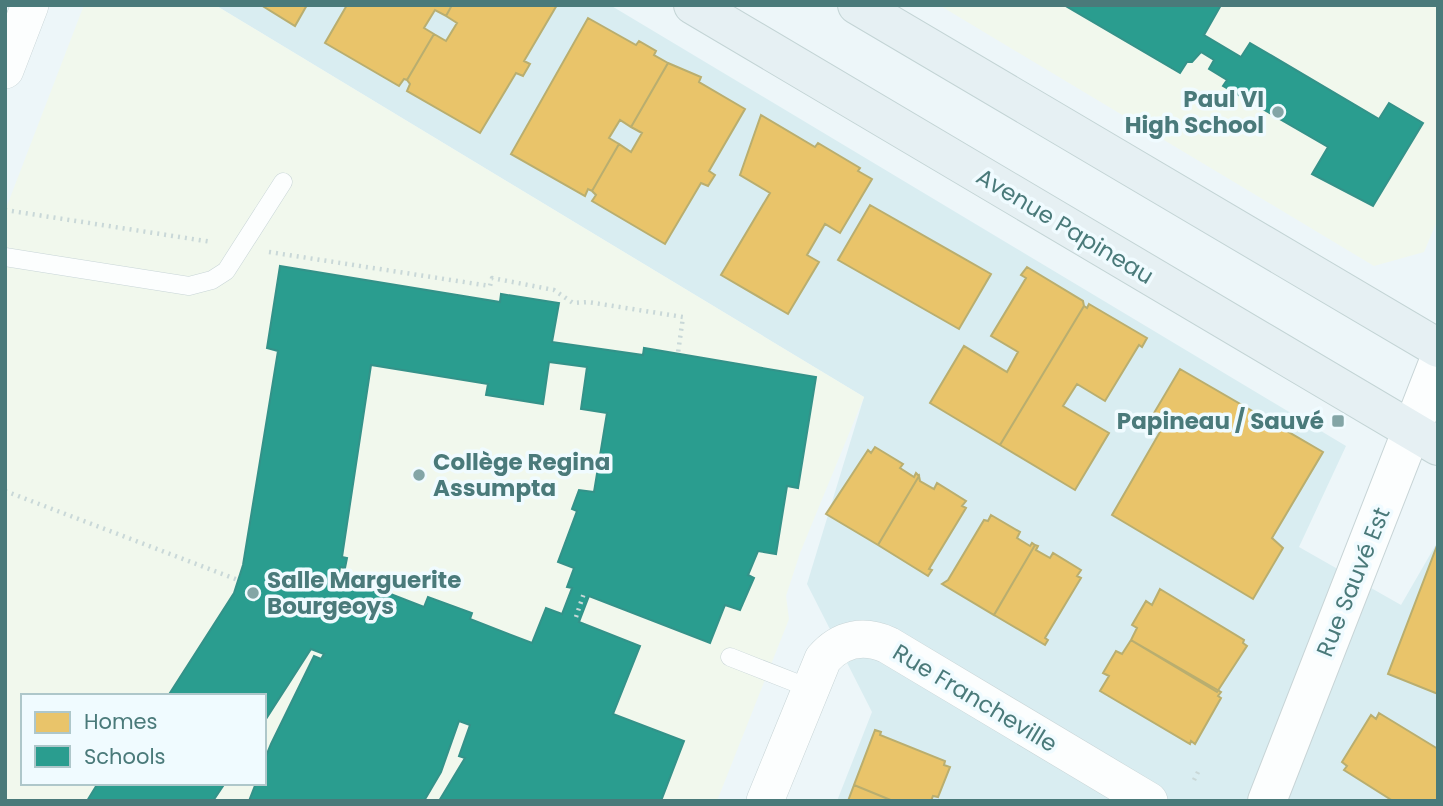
<svg xmlns="http://www.w3.org/2000/svg" width="1443" height="806" font-family="Poppins,sans-serif">
  <style>
    .residential { fill: #d9edf1 }
    .education { fill: #f1f8ed; fill-rule: evenodd }
    .homes { fill: #e9c46a; stroke: #b9ae6f; stroke-width: 2 }
    .schools { fill: #2a9d8f; stroke: #349289; stroke-width: 2; fill-rule: evenodd }
    .lines { fill: none; stroke-linecap: round; stroke-linejoin: round }
    .service-casing { stroke: #c8d5d7; stroke-width: 19 }
    .minor-casing { stroke: #c8d5d7; stroke-width: 38 }
    .secondary-casing { stroke: #c7d4d6; stroke-width: 40 }
    .primary-casing { stroke: #c3d4d5; stroke-width: 40 }
    .path { stroke: #c9d8d8; stroke-width: 4.5; stroke-dasharray: 2 5; stroke-linecap: butt }
    .service { stroke: #fcfefe; stroke-width: 18 }
    .minor { stroke: #fcfefe; stroke-width: 37 }
    .secondary { stroke: #fcfefe; stroke-width: 38 }
    .primary { stroke: #e6f0f3; stroke-width: 38 }
    .poi-dot { fill: #83a5a6; stroke: #f0fbff; stroke-width: 2.5 }
    .labels { text-anchor: middle; stroke-width: 7; stroke-linejoin: round; paint-order: stroke }
    .poi-label { font-size: 23px; font-weight: bold; fill: #4a7a7a; stroke: #f0fbff; text-anchor: end }
    .street-label { font-size: 23px; fill: #4a7a7a; stroke: #f0fbff }
  </style>
  <rect width="100%" height="100%" fill="#edf6f9"/>
  <!-- residential -->
  <path class="residential" d="M215,5H610L1346,446L1299,547L1401,605L1438,541V801H837L872,712L807,584L864,397Z"/>
  <!-- education -->
  <path class="education" d="M84,5H215L864,397L800,553L786,596L789,619L717,801H5V211ZM23,696H264V783H23Z
    M939,5H1438V219L1424,252L1374,266Z"/>
  <!-- homes -->
  <path class="homes" d="M261,5H307L295,26Z
    M347,5H452L446,16L435,10L424,28L434,34L407,80L404,79L399,86L325,43Z
    M452,5H557L524,61L530,64L523,76L516,73L480,133L407,91L410,84L407,80L434,34L446,41L457,23L446,16Z
    M588,18L636,45L639,41L656,51L654,55L668,63L631,127L620,120L609,138L619,144L592,191L588,189L585,196L511,154Z
    M668,63L701,77L699,82L745,109L709,171L715,175L708,186L701,183L665,244L592,201L596,195L592,191L619,144L631,152L642,133L631,127Z
    M761,115L815,147L818,143L860,168L858,171L872,179L840,233L825,224L807,255L819,262L788,314L721,275L770,193L740,175Z
    M870,205L991,274L959,329L838,260Z
    M1027,267L1083,301L1084,306L1000,445L930,403L964,346L1007,372L1018,352L991,336L1026,278L1021,275Z
    M1089,304L1147,338L1142,347L1139,345L1105,401L1077,384L1063,406L1109,433L1075,490L1000,445L1084,306L1087,308Z
    M1180,369L1323,452L1272,538L1283,548L1253,599L1112,515L1164,425L1151,418Z
    M875,447L903,464L900,468L914,477L916,473L919,476L878,545L826,514L868,450L871,453Z
    M919,476L920,481L934,489L937,483L966,501L962,506L966,508L929,569L932,570L928,576L878,545Z
    M991,515L1020,532L1017,538L1030,546L1032,543L1035,545L994,615L942,584L948,580L984,520L988,521Z
    M1438,543V694L1388,674Z
    M1035,545L1038,546L1036,550L1050,558L1053,553L1081,570L1077,576L1081,578L1045,638L1048,640L1045,645L994,615Z
    M1160,589L1244,640L1243,643L1247,646L1217,692L1131,640L1137,628L1132,625L1146,601L1152,605Z
    M1131,640L1221,692L1218,696L1221,698L1195,744L1191,741L1190,744L1100,691L1109,676L1103,673L1116,651L1122,654Z
    M1379,713L1438,749V801H1393L1344,770L1347,766L1342,762L1371,715L1376,719Z
    M875,730L881,732L880,735L945,761L944,765L950,767L938,797L933,796L931,801H893L854,785Z
    M854,785L893,801H848Z"/>
  <!-- schools -->
  <path class="schools" d="M1064,5H1221L1204,35L1241,57L1250,43L1379,119L1389,103L1423,123L1373,206L1312,174L1328,147L1223,86L1227,80L1209,69L1214,60L1201,52L1192,62H1187L1180,73Z
    M280,266L500,302L501,294L559,303L552,342L643,355L644,348L816,377L798,488L787,486L776,554L758,551L748,575L754,578L740,610L725,605L710,643L589,596L579,622L640,646L613,714L684,741L661,801H439L465,758L459,756L470,725L459,721L441,772L424,801H249L256,783H264V761L271,744L314,656L321,659L324,654L311,649L264,722V696H168L234,593L243,565L278,351L267,348ZM549,362L587,367L581,409L607,413L594,492L579,490L572,509L577,511L558,562L574,568L567,587L572,588L562,614L546,608L532,643L470,619L472,613L428,597L424,607L339,574L340,567L345,568L347,558L342,557L371,365L488,384L486,395L543,404Z
    M98,783H225L213,801H87Z"/>
  <g class="lines">
    <defs>
      <path id="service" d="M5,257L189,286L212,280L226,271L283,182
        M730,657L809,688"/>
      <path id="minor" d="M5,70L30,5
        M765,801L823,659C841,638 864,634 888,645L1149,801"/>
      <path id="secondary" d="M1267,801L1438,363"/>
      <path id="primary" d="M693,5L1438,446
        M857,5L1438,348"/>
    </defs>
    <!-- service casing -->
    <use href="#service" class="service-casing"/>
    <!-- minor casing -->
    <use href="#minor" class="minor-casing"/>
    <!-- secondary casing -->
    <use href="#secondary" class="secondary-casing"/>
    <!-- primary casing -->
    <use href="#primary" class="primary-casing"/>
    <!-- path -->
    <path class="path" d="M5,210L212,242
      M269,252L490,286L492,278L554,290L573,303L588,302L683,317L678,353
      M5,491L238,580
      M576,617L584,593
      M1194,780L1200,768"/>
    <!-- service -->
    <use href="#service" class="service"/>
    <!-- minor -->
    <use href="#minor" class="minor"/>
    <!-- secondary -->
    <use href="#secondary" class="secondary"/>
    <!-- primary -->
    <use href="#primary" class="primary"/>
  </g>
  <!-- markers -->
  <g class="poi-dot">
    <circle cx="1278" cy="112" r="7"/>
    <rect x="1331" y="414" width="14" height="14" rx="3.5"/>
    <circle cx="419" cy="475" r="7"/>
    <circle cx="253" cy="593" r="7"/>
  </g>
  <g class="labels">
    <!-- poi labels -->
    <g class="poi-label">
      <text x="1264" y="107">Paul VI<tspan x="1264" dy="26">High School</tspan></text>
      <text x="1324" y="429">Papineau / Sauvé</text>
      <text x="433" y="470" text-anchor="start">Collège Regina<tspan x="433" dy="26">Assumpta</tspan></text>
      <text x="267" y="588" text-anchor="start">Salle Marguerite<tspan x="267" dy="26">Bourgeoys</tspan></text>
    </g>
    <!-- street labels -->
    <g class="street-label">
      <text transform="translate(1065 226) rotate(31)" y="8">Avenue Papineau</text>
      <text transform="translate(1353 582) rotate(-68)" y="8">Rue Sauvé Est</text>
      <text transform="translate(975 698) rotate(31)" y="8">Rue Francheville</text>
    </g>
  </g>
  <!-- border -->
  <rect width="1443" height="806" fill="none" stroke="#4a7a7a" stroke-width="14"/>
  <!-- legend -->
  <rect x="21" y="694" width="245" height="91" fill="#f0fbff" stroke="#aec7ca" stroke-width="2"/>
  <rect x="35" y="712" width="35" height="21" fill="#e9c46a" stroke="#aec7ca" stroke-width="2"/>
  <text x="84" y="729" font-size="21" fill="#4a7a7a">Homes</text>
  <rect x="35" y="746" width="35" height="21" fill="#2a9d8f" stroke="#aec7ca" stroke-width="2"/>
  <text x="84" y="764" font-size="21" fill="#4a7a7a">Schools</text>
</svg>
